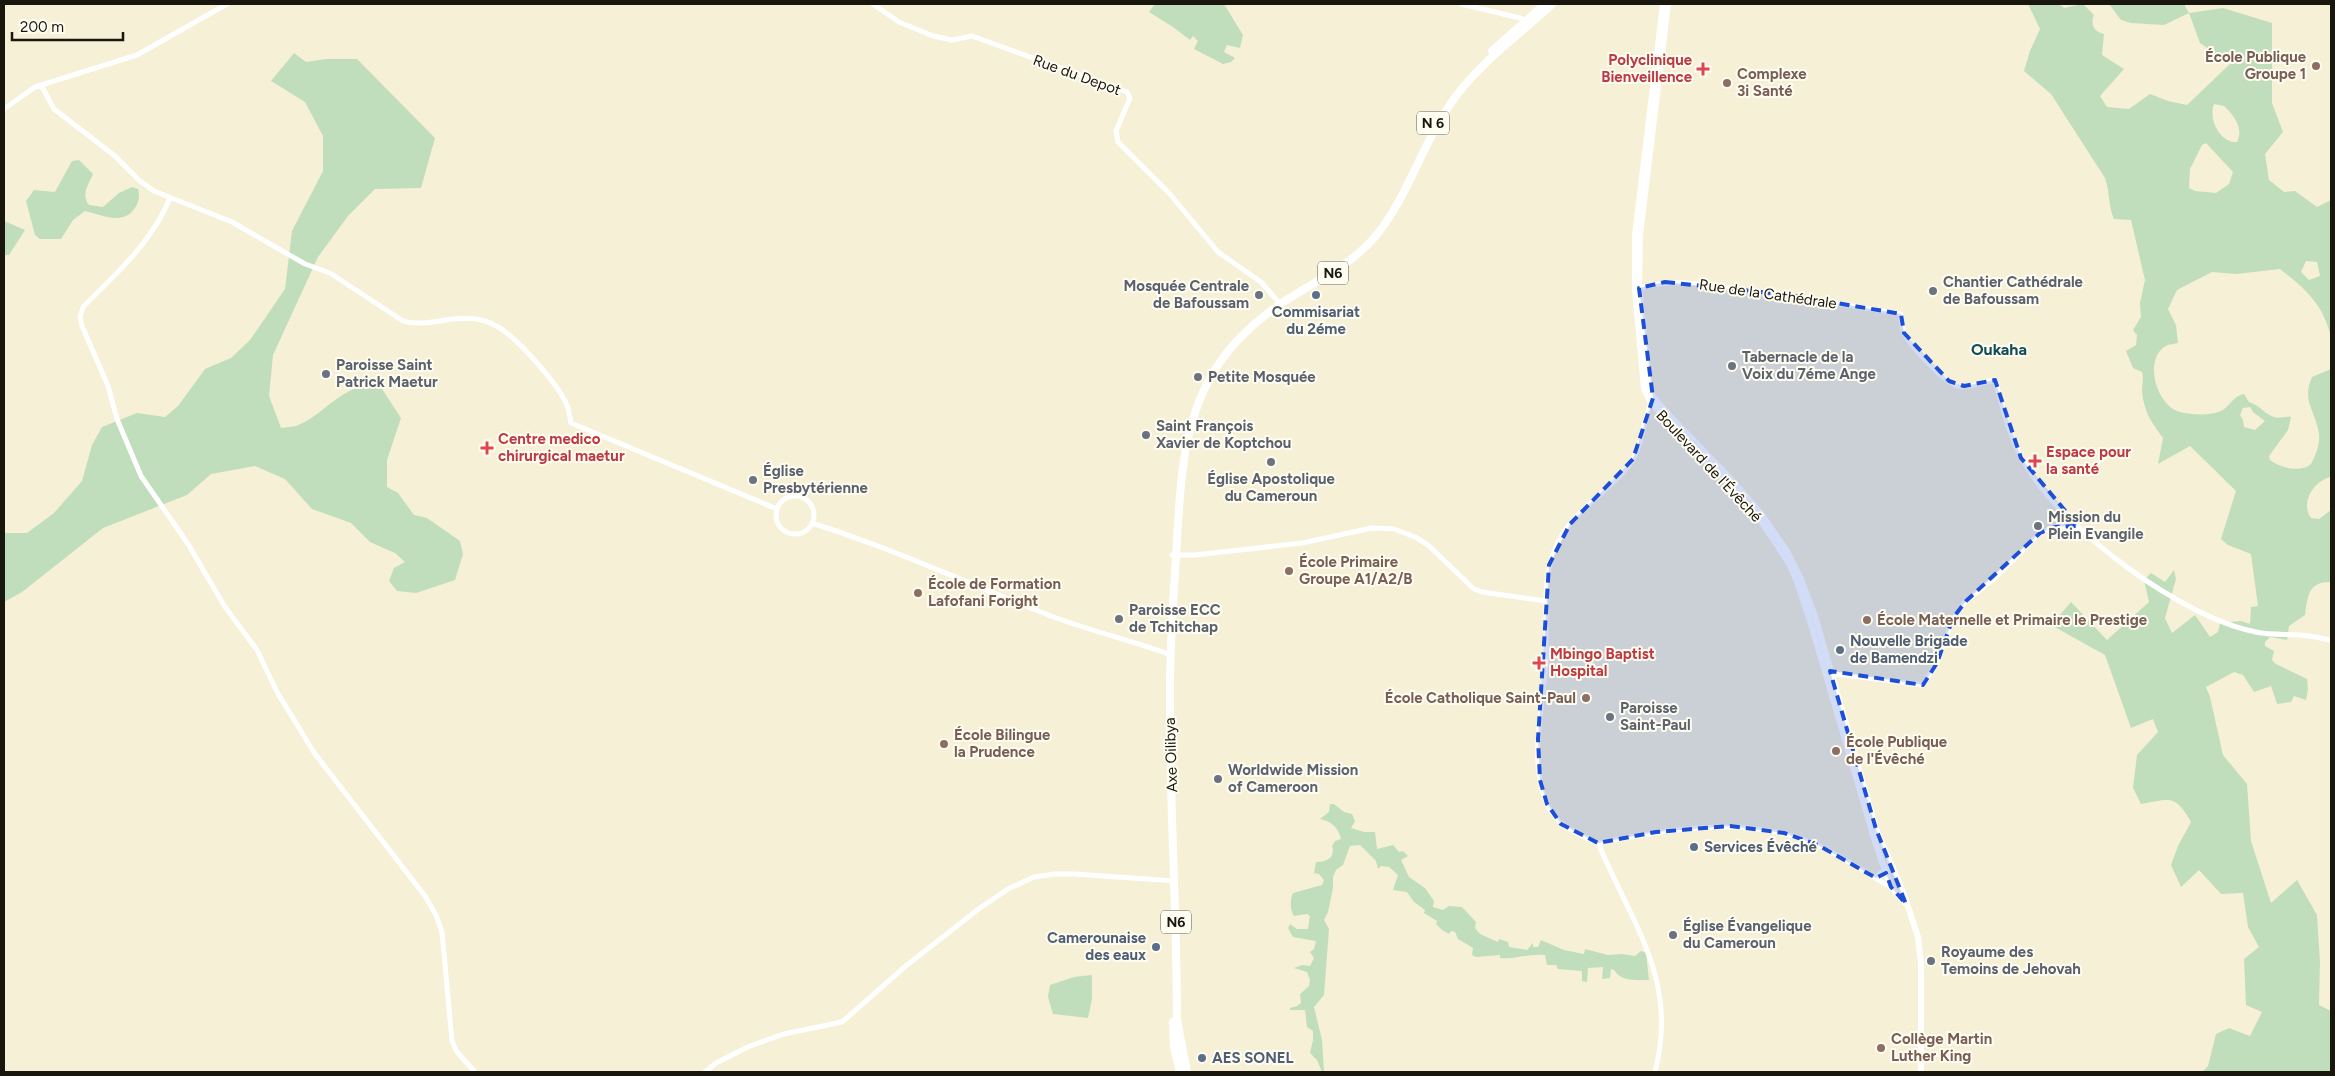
<svg xmlns="http://www.w3.org/2000/svg" width="2335" height="1076" font-family="Figtree,sans-serif">
  <style>
    .green { fill: #c0debc; fill-rule: evenodd }
    .lines { fill: none; stroke-linecap: round; stroke-linejoin: round }
    .minor { stroke: #fff; stroke-width: 5 }
    .major { stroke: #fff; stroke-width: 6 }
    .highway { stroke: #fff; stroke-width: 8 }
    .marked { fill: #1d4ed8; fill-opacity: 0.2; stroke: #1d4ed8; stroke-width: 4; stroke-dasharray: 10 6; stroke-linejoin: round }
    .education-dot { fill: #8d6e63; stroke: #fffdf2; stroke-width: 2 }
    .health-dot { fill: #e0444e; stroke: #fffdf2; stroke-width: 2 }
    .worship-dot { fill: #6b7280; stroke: #fffdf2; stroke-width: 2 }
    .service-dot { fill: #5c6f8a; stroke: #fffdf2; stroke-width: 2 }
    .labels { text-anchor: middle; stroke-width: 4; stroke-linejoin: round; paint-order: stroke }
    .shield { fill: #fffdf2; stroke: #5d5b52; stroke-width: 1 }
    .shield-label { font-size: 14px; font-weight: bold; fill: #18160d }
    .education-label { font-size: 15px; font-weight: bold; fill: #785e54; stroke: #fffdf2; text-anchor: start }
    .health-label { font-size: 15px; font-weight: bold; fill: #be3a42; stroke: #fffdf2; text-anchor: start }
    .street-label { font-size: 15px; fill: #18160d; stroke: #fffdf2 }
    .worship-label { font-size: 15px; font-weight: bold; fill: #5b616d; stroke: #fffdf2; text-anchor: start }
    .service-label { font-size: 15px; font-weight: bold; fill: #4e5e75; stroke: #fffdf2; text-anchor: start }
    .neighbourhood-label { font-size: 16px; font-weight: bold; fill: #114d56; stroke: #fffdf2 }
  </style>
  <rect width="100%" height="100%" fill="#f6f0d6"/>
  <!-- green -->
  <path class="green" d="M1155,4H1224L1243,35L1240,48L1227,45L1224,52L1235,58L1231,62L1223,64L1194,49L1198,41L1193,36L1190,40L1173,27L1149,12Z
    M2028,4H2059L2064,8L2083,4L2094,15C2090,24 2094,32 2104,34L2102,55L2124,69L2100,96L2107,107L2129,109L2150,94L2168,101L2187,105L2230,64L2200,43L2189,13L2164,25L2131,23L2121,20L2109,4H2184L2189,13L2223,8L2272,23V103L2283,132L2265,154L2269,180L2284,192L2295,191L2317,207L2331,200V338C2324,305 2306,289 2280,269L2236,274L2212,272L2177,290L2168,309L2176,325L2178,343C2175,344 2169,344 2166,346C2143,358 2156,406 2180,412C2191,415 2213,416 2223,410C2230,405 2235,395 2244,394L2249,402C2260,405 2264,414 2274,417C2279,419 2285,416 2291,417L2288,430L2269,456L2270,460C2280,468 2301,473 2311,464C2316,454 2320,445 2319,434C2316,411 2301,401 2312,377L2331,369V477C2314,480 2300,503 2311,518L2319,519L2331,510V582C2308,582 2308,595 2305,615L2289,626L2287,640L2270,637L2265,642V646L2274,651L2272,660L2276,664L2307,679L2308,689L2306,700L2294,696L2291,702L2277,704L2271,686L2254,692L2243,675L2234,672L2206,687L2210,697L2223,755L2247,784L2251,841L2271,903L2297,880L2317,915L2320,962L2319,1005L2331,1011V1072H2202L2208,1066L2216,1034L2229,1028L2250,1036L2262,1012L2246,1005L2244,959L2259,947L2248,927L2243,893L2221,894L2199,870L2181,887L2171,865L2178,846L2191,822C2175,794 2171,799 2141,804L2133,788L2137,755L2158,732L2153,719L2131,728L2105,655L2051,625L2071,602L2107,640L2149,602L2144,580L2151,573L2165,582L2174,570L2176,579L2165,618L2172,633L2195,615L2210,637L2218,632L2220,623L2241,621L2250,624L2251,607L2258,606L2251,554L2228,545L2221,539L2236,491L2190,446L2158,464L2163,438C2151,422 2144,412 2142,391C2142,384 2144,379 2142,372L2133,368L2126,351L2136,345L2137,335L2133,330L2141,317L2140,303L2145,280L2131,220L2114,219C2108,205 2110,192 2105,178L2051,94L2024,71L2030,51L2040,29ZM2214,104L2224,106C2234,115 2244,129 2237,142C2220,143 2208,119 2214,104ZM2206,143L2233,172L2229,184L2216,193L2195,191L2189,188L2190,169L2202,145ZM2306,261L2317,262L2320,276L2309,280L2301,272ZM2250,407L2253,412L2265,421L2255,430L2244,427L2243,420L2240,415L2243,408Z
    M294,53L306,62L326,59H357L435,138L421,188L375,189L348,216L318,257L273,355L269,396L281,428C286,427 292,427 296,426C326,415 347,376 382,389L401,418L387,460V487L398,493L414,515L427,518L460,541L463,554L455,580L416,593L397,591L389,581L394,568L405,562L395,553L370,542L351,523L312,509L285,479L255,466L211,474L187,495L103,528L22,592L4,602V533H27L54,513L82,481L92,445L102,427L137,413L165,417L178,406L205,369L231,358L250,340L285,289L292,231L323,171V136L305,102L271,81Z
    M79,160L93,174C88,185 81,195 89,205L103,207L119,193L132,187L138,189C140,197 139,201 135,208C123,226 102,215 85,211L73,220L61,239H40L35,235L26,201L34,190L55,192L72,161Z
    M4,221L25,230L9,255H4Z
    M1330,804H1334L1344,812L1352,814L1355,821L1351,828L1364,832H1375L1377,849L1393,845L1399,852L1403,851L1408,856L1401,860L1409,877L1425,888L1434,901L1433,907L1443,910L1449,906L1462,907L1476,922L1475,928L1480,934L1498,942L1499,939L1508,942L1509,947L1527,950L1533,943V947H1538L1541,940L1564,950L1584,954L1585,949L1608,955L1622,954L1635,956L1641,951L1646,953L1649,980C1636,980 1622,982 1614,970L1611,969L1610,978L1602,979L1603,967L1588,968L1587,982L1582,981V971L1558,969L1556,965H1547L1545,955C1529,953 1515,960 1500,958V955L1476,957L1472,955L1473,948L1458,939L1455,932L1451,931L1449,934L1442,930L1436,924L1437,921L1424,913L1425,910L1414,902L1407,892L1393,890L1398,875L1389,867L1381,866L1378,869L1376,861L1360,845L1350,846L1343,865L1336,870L1333,877V888L1328,912L1324,920L1329,929L1324,995L1314,1007L1322,1040L1324,1072H1322L1317,1060L1310,1053L1313,1040V1031L1307,1027L1305,1010H1290V1008L1297,1006L1301,1003L1300,994L1309,986L1310,980L1307,972L1294,968L1302,965L1310,966L1314,958L1310,952L1314,949L1316,941L1293,937L1288,928L1290,924L1297,929H1308L1310,916L1307,914L1294,916C1290,911 1290,899 1293,893L1322,885L1324,880L1319,874L1314,873L1316,862C1326,862 1336,858 1332,846L1335,841L1341,839C1338,827 1331,821 1320,819L1329,812Z
    M1092,975V999L1088,1018L1053,1014L1048,997L1050,985L1074,977Z"/>
  <g class="lines">
    <!-- minor -->
    <path class="minor" d="M873,4L899,22L933,36L952,40L972,36L1127,92L1130,98L1116,131L1118,142L1169,193L1218,252L1261,282L1280,304
      M1461,4L1520,18L1529,22
      M41,85L54,109L115,156L140,181L154,191L232,222L305,264L330,273L403,321C424,328 453,315 476,319C485,320 497,325 504,331C522,344 561,387 568,408C569,413 570,418 571,423L777,509
      M4,109L35,87L137,55L227,4
      M170,198C152,242 117,273 83,307L80,317L82,326L108,386L117,419L141,476L188,544L225,607L257,650L277,692L315,754L425,896L436,915L442,932L452,1041L457,1052L475,1072
      M1637,289C1671,277 1707,285 1742,290C1796,296 1848,305 1901,314C1901,321 1902,328 1904,333C1911,347 1943,381 1957,386C1967,389 1984,382 1995,380C2003,410 2011,443 2028,469C2067,532 2183,618 2256,632C2273,636 2291,633 2309,636C2316,637 2324,639 2331,640
      M776 515a19 19 0 1 1 38 0a19 19 0 1 1-38 0Z
      M812,523C894,549 971,585 1051,616C1090,631 1131,640 1171,655
      M1172,555H1195L1302,543L1372,528L1394,529L1415,537L1428,545L1474,589L1482,592L1546,601
      M1829,673L1923,685L1937,663L1953,618L1966,601L1995,578L2040,533L2055,527L2077,526
      M1598,843C1575,833 1553,824 1545,799C1529,755 1544,705 1546,660C1548,621 1540,581 1557,544C1572,512 1606,494 1628,467C1643,448 1642,422 1652,400
      M1598,843C1669,830 1745,814 1815,844C1841,855 1866,873 1891,887
      M1598,843C1632,924 1679,980 1655,1072
      M705,1072L716,1063L750,1046L784,1034L842,1022L907,965L980,908L1008,889L1034,877L1055,874H1074L1175,881"/>
    <!-- major -->
    <path class="major" d="M1663,4L1635,235V290L1644,389L1651,403L1745,502
      M1668,4L1640,235L1639,288L1650,390L1653,397L1672,418L1731,479L1760,512L1787,551L1801,579L1816,619L1876,829L1904,894L1918,937L1921,964V1072
      M1757,515L1790,565L1797,582L1810,621L1876,845L1891,887L1905,903
      M1876,878L1886,869"/>
    <!-- highway -->
    <path class="highway" d="M1492,51L1545,4
      M1173,1022L1174,1047L1180,1072
      M1187,1072L1177,1020C1177,909 1169,798 1170,687C1170,644 1173,601 1176,558C1180,491 1180,419 1220,362C1236,339 1256,321 1279,305C1311,283 1348,268 1374,238C1407,199 1420,149 1449,106C1475,66 1517,37 1552,4"/>
  </g>
  <!-- marked area -->
  <path class="marked" d="M1665,282L1790,295L1901,314L1904,333L1949,381L1964,386L1995,380L2021,458L2078,526L2055,527L2040,533L1966,601L1953,618L1937,663L1923,685L1830,671L1876,829L1906,904L1891,887L1886,873L1876,878L1818,845L1784,833L1730,826L1656,832L1598,843L1561,824L1547,804L1540,780L1538,739L1549,565L1570,524L1633,459L1653,398L1639,288Z"/>
  <!-- markers -->
  <g class="education-dot">
    <circle cx="2316" cy="66" r="5"/>
    <circle cx="1727" cy="83" r="5"/>
    <circle cx="1289" cy="571" r="5"/>
    <circle cx="918" cy="593" r="5"/>
    <circle cx="1867" cy="620" r="5"/>
    <circle cx="1586" cy="698" r="5"/>
    <circle cx="944" cy="744" r="5"/>
    <circle cx="1836" cy="751" r="5"/>
    <circle cx="1881" cy="1048" r="5"/>
  </g>
  <g class="health-dot">
    <path d="M1700.5 61.5h5v5h5v5h-5v5h-5v-5h-5v-5h5z"/>
    <path d="M484.5 440.5h5v5h5v5h-5v5h-5v-5h-5v-5h5z"/>
    <path d="M2032.5 453.5h5v5h5v5h-5v5h-5v-5h-5v-5h5z"/>
    <path d="M1536.5 655.5h5v5h5v5h-5v5h-5v-5h-5v-5h5z"/>
  </g>
  <g class="worship-dot">
    <circle cx="1933" cy="291" r="5"/>
    <circle cx="1259" cy="295" r="5"/>
    <circle cx="1732" cy="366" r="5"/>
    <circle cx="326" cy="374" r="5"/>
    <circle cx="1198" cy="377" r="5"/>
    <circle cx="1146" cy="435" r="5"/>
    <circle cx="1271" cy="462" r="5"/>
    <circle cx="753" cy="480" r="5"/>
    <circle cx="2038" cy="526" r="5"/>
    <circle cx="1119" cy="619" r="5"/>
    <circle cx="1610" cy="717" r="5"/>
    <circle cx="1218" cy="779" r="5"/>
    <circle cx="1673" cy="935" r="5"/>
    <circle cx="1931" cy="961" r="5"/>
  </g>
  <g class="service-dot">
    <circle cx="1316" cy="295" r="5"/>
    <circle cx="1840" cy="650" r="5"/>
    <circle cx="1694" cy="847" r="5"/>
    <circle cx="1156" cy="947" r="5"/>
    <circle cx="1202" cy="1058" r="5"/>
  </g>
  <g class="labels">
    <!-- shield labels -->
    <g class="shield">
      <rect x="1417" y="111.5" width="32" height="23" rx="4"/>
      <rect x="1318" y="261.5" width="30" height="23" rx="4"/>
      <rect x="1161" y="910.5" width="30" height="23" rx="4"/>
    </g>
    <g class="shield-label">
      <text x="1433" y="128">N 6</text>
      <text x="1333" y="278">N6</text>
      <text x="1176" y="927">N6</text>
    </g>
    <!-- education labels -->
    <g class="education-label">
      <text x="2306" y="62" text-anchor="end">École Publique<tspan x="2306" dy="17">Groupe 1</tspan></text>
      <text x="1737" y="79">Complexe<tspan x="1737" dy="17">3i Santé</tspan></text>
      <text x="1299" y="567">École Primaire<tspan x="1299" dy="17">Groupe A1/A2/B</tspan></text>
      <text x="928" y="589">École de Formation<tspan x="928" dy="17">Lafofani Foright</tspan></text>
      <text x="1877" y="625">École Maternelle et Primaire le Prestige</text>
      <text x="1576" y="703" text-anchor="end">École Catholique Saint-Paul</text>
      <text x="954" y="740">École Bilingue<tspan x="954" dy="17">la Prudence</tspan></text>
      <text x="1846" y="747">École Publique<tspan x="1846" dy="17">de l'Évêché</tspan></text>
      <text x="1891" y="1044">Collège Martin<tspan x="1891" dy="17">Luther King</tspan></text>
    </g>
    <!-- health labels -->
    <g class="health-label">
      <text x="1692" y="65" text-anchor="end">Polyclinique<tspan x="1692" dy="17">Bienveillence</tspan></text>
      <text x="498" y="444">Centre medico<tspan x="498" dy="17">chirurgical maetur</tspan></text>
      <text x="2046" y="457">Espace pour<tspan x="2046" dy="17">la santé</tspan></text>
      <text x="1550" y="659">Mbingo Baptist<tspan x="1550" dy="17">Hospital</tspan></text>
    </g>
    <!-- street labels -->
    <g class="street-label">
      <text transform="translate(1077 75) rotate(20)" y="5">Rue du Depot</text>
      <text transform="translate(1768 294) rotate(8)" y="5">Rue de la Cathédrale</text>
      <text transform="translate(1709 466) rotate(47)" y="5">Boulevard de l'Évêché</text>
      <text transform="translate(1171 755) rotate(-92)" y="5">Axe Oilibya</text>
    </g>
    <!-- worship labels -->
    <g class="worship-label">
      <text x="1943" y="287">Chantier Cathédrale<tspan x="1943" dy="17">de Bafoussam</tspan></text>
      <text x="1249" y="291" text-anchor="end">Mosquée Centrale<tspan x="1249" dy="17">de Bafoussam</tspan></text>
      <text x="1742" y="362">Tabernacle de la<tspan x="1742" dy="17">Voix du 7éme Ange</tspan></text>
      <text x="336" y="370">Paroisse Saint<tspan x="336" dy="17">Patrick Maetur</tspan></text>
      <text x="1208" y="382">Petite Mosquée</text>
      <text x="1156" y="431">Saint François<tspan x="1156" dy="17">Xavier de Koptchou</tspan></text>
      <text x="763" y="476">Église<tspan x="763" dy="17">Presbytérienne</tspan></text>
      <text x="1271" y="484" text-anchor="middle">Église Apostolique<tspan x="1271" dy="17">du Cameroun</tspan></text>
      <text x="2048" y="522">Mission du<tspan x="2048" dy="17">Plein Evangile</tspan></text>
      <text x="1129" y="615">Paroisse ECC<tspan x="1129" dy="17">de Tchitchap</tspan></text>
      <text x="1620" y="713">Paroisse<tspan x="1620" dy="17">Saint-Paul</tspan></text>
      <text x="1228" y="775">Worldwide Mission<tspan x="1228" dy="17">of Cameroon</tspan></text>
      <text x="1683" y="931">Église Évangelique<tspan x="1683" dy="17">du Cameroun</tspan></text>
      <text x="1941" y="957">Royaume des<tspan x="1941" dy="17">Temoins de Jehovah</tspan></text>
    </g>
    <!-- service labels -->
    <g class="service-label">
      <text x="1316" y="317" text-anchor="middle">Commisariat<tspan x="1316" dy="17">du 2éme</tspan></text>
      <text x="1850" y="646">Nouvelle Brigade<tspan x="1850" dy="17">de Bamendzi</tspan></text>
      <text x="1704" y="852">Services Évêché</text>
      <text x="1146" y="943" text-anchor="end">Camerounaise<tspan x="1146" dy="17">des eaux</tspan></text>
      <text x="1212" y="1063">AES SONEL</text>
    </g>
    <!-- neighbourhood labels -->
    <g class="neighbourhood-label">
      <text x="1999" y="355">Oukaha</text>
    </g>
  </g>
  <!-- border -->
  <rect width="2335" height="1076" fill="none" stroke="#18160d" stroke-width="10"/>
  <!-- scale -->
  <path d="M12 32v8h111v-8" fill="none" stroke="#18160d" stroke-width="2.5"/>
  <text x="20" y="32" font-size="15" fill="#18160d" stroke="#fffdf2" stroke-width="4" paint-order="stroke">200 m</text>
</svg>
